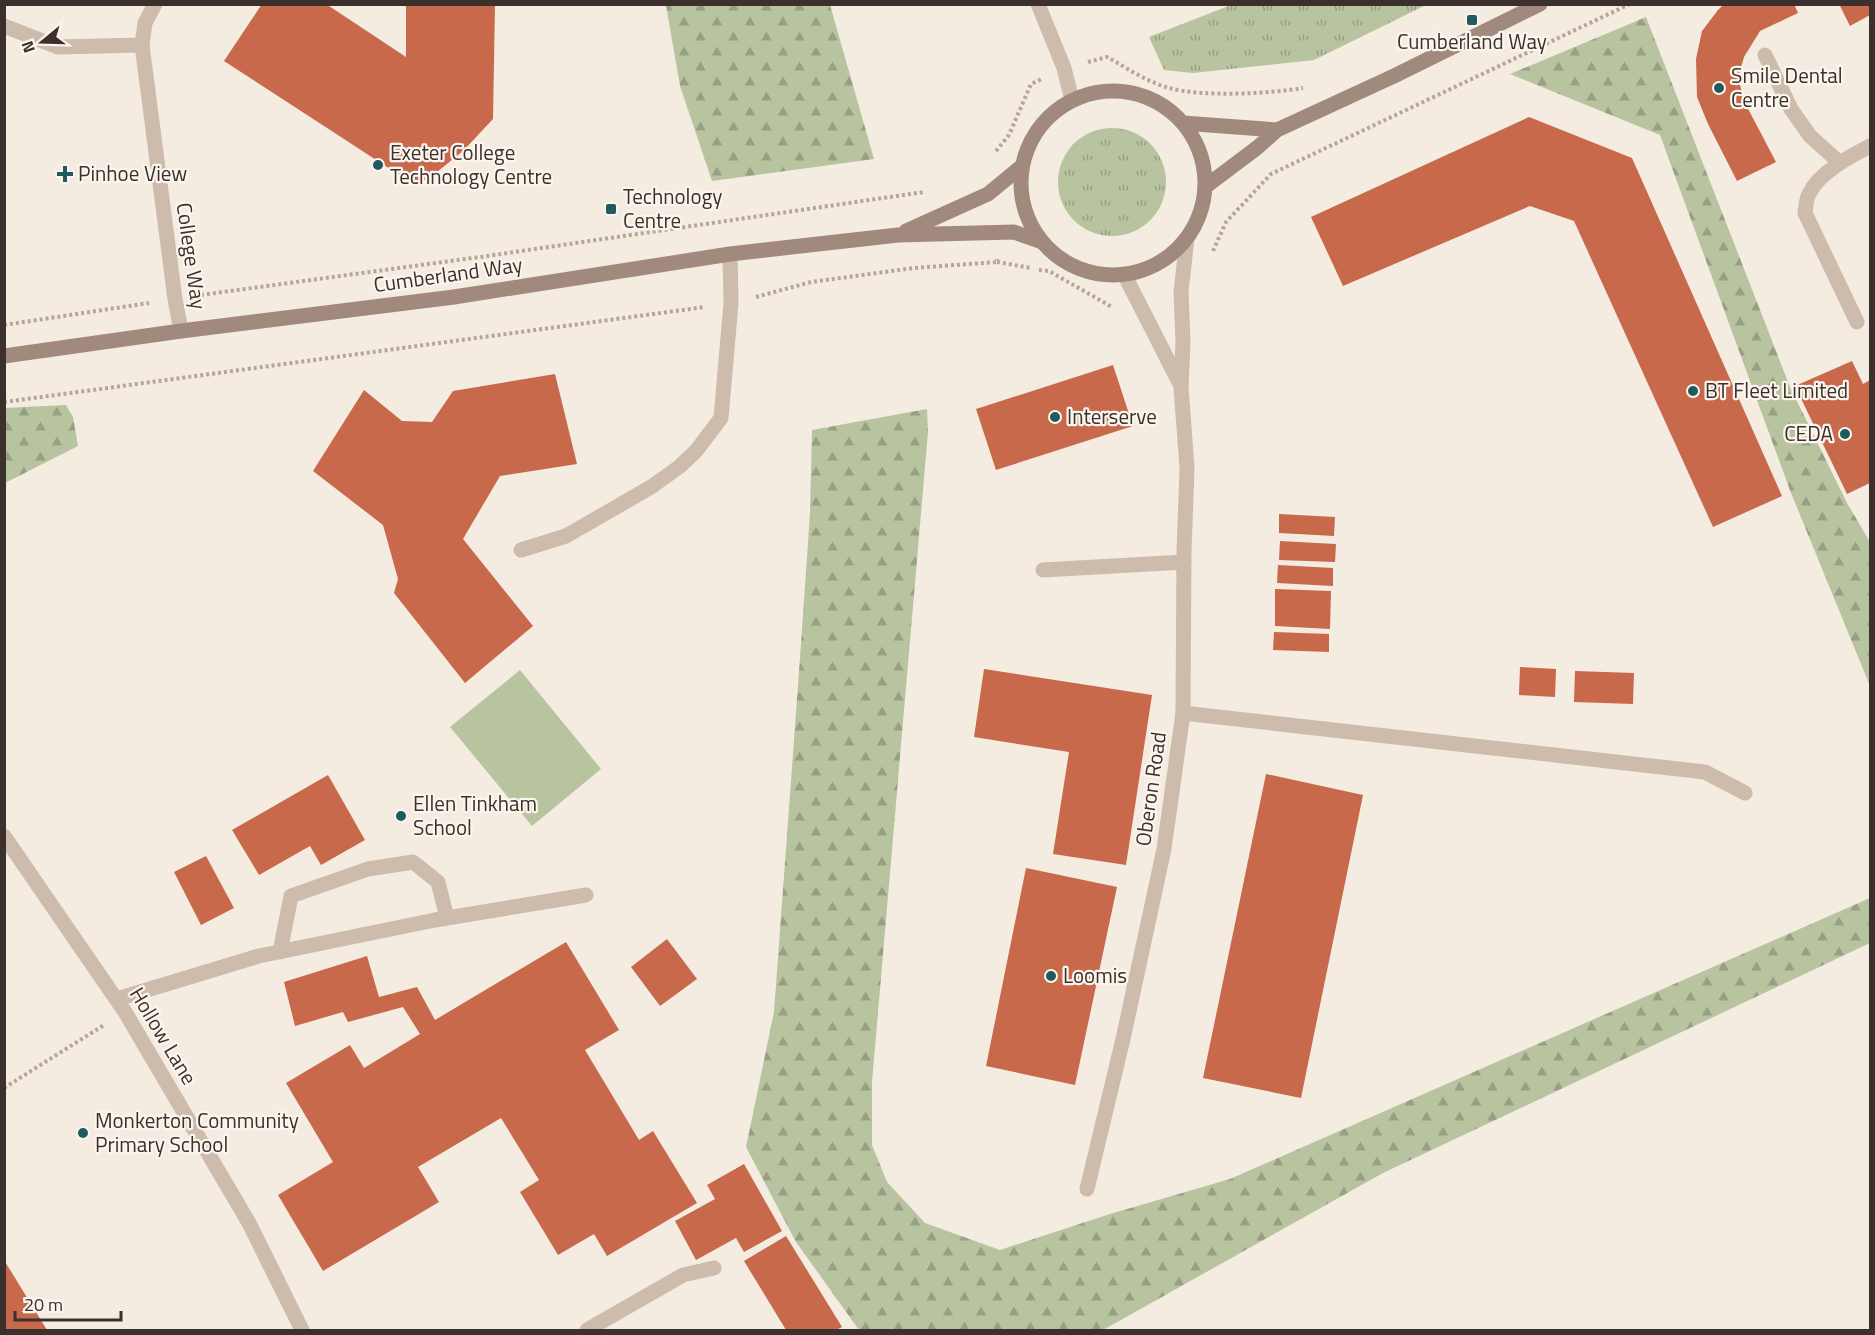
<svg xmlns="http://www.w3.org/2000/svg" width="1875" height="1335" font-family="'Titillium Web',sans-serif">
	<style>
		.grass { fill: url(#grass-tufts) }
		.forest { fill: url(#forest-firs) }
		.pitch { fill: #b8c4a0 }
		.building { fill: #c8694b }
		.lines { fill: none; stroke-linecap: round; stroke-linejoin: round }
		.path { stroke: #b9a596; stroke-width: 4; stroke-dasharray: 3 3; stroke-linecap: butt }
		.lane { stroke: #cdbbac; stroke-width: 15 }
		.street { stroke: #cdbbac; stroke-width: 15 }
		.secondary { stroke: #a18a7d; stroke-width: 15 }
		.poi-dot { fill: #1f5a5e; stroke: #fbf5ee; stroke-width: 2 }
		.labels { text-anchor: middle; stroke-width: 4.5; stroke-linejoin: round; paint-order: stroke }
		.poi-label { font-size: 21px; fill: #3b302b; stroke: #fbf5ee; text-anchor: start }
		.street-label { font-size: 21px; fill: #3b302b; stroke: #fbf5ee }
	</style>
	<defs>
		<pattern id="grass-tufts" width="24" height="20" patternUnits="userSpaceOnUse" patternTransform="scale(1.5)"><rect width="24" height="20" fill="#b8c4a0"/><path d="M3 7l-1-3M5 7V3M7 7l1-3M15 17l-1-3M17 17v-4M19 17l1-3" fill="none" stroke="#97a083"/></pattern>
		<pattern id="forest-firs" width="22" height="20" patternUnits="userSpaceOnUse" patternTransform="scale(1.5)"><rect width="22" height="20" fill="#b8c4a0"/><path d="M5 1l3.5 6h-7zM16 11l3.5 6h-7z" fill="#97a083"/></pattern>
	</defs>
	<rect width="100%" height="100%" fill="#f4ebe1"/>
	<path class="grass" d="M1231 5V4L1426 5 1314 60 1193 73 1164 70 1149 37Z
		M1058 182a54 54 0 1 1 108 0a54 54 0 1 1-108 0Z"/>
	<path class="forest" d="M666 5H830L874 159 712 181 680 86Z
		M1646 17 1790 387 1847 503 1870 542V686L1791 493 1660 135 1510 74Z
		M66 405 73 417 78 446 5 483V408Z
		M927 409 928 432 872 1082V1145L887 1182 925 1223 1000 1250 1110 1214 1230 1179 1870 898V943L1383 1173 1103 1330H859L796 1242 746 1147 774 1012 800 658 810 513 812 430Z"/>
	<path class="pitch" d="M520 670 601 769 532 826 450 727Z"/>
	<path class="building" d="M262 4H326L406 57V4H495L493 119 463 151 427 180H407L224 61Z
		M1724 4H1794L1798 13 1760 31 1744 57 1738 78 1745 103 1776 162 1737 181 1708 124 1697 97 1696 59 1702 31 1718 10Z
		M1839 4H1870V15L1850 26Z
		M1529 117 1632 158 1782 496 1713 527 1574 221 1530 206 1343 286 1311 217Z
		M1852 361 1863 384 1870 380V483L1847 494 1795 386Z
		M1113 365 1133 426 996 470 976 409Z
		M555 374 577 464 500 476 463 539 533 626 465 683 394 593 398 579 383 525 313 471 364 390 402 421 432 422 453 391Z
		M1279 514 1335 517 1334 536 1279 533Z
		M1280 541 1336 544 1335 562 1279 560Z
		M1278 565 1333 568V586L1277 583Z
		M1275 589 1331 591 1330 629 1275 626Z
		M1274 632 1329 634V652L1273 650Z
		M1520 667 1556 669 1555 697 1519 695Z
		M984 669 1152 695 1126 865 1053 854 1069 752 974 737Z
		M1575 671 1634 673 1633 704 1574 702Z
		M1266 774 1363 795 1301 1098 1203 1078Z
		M328 775 365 840 321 865 310 846 259 875 232 830Z
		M206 856 234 908 201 925 174 872Z
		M1026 868 1117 887 1075 1085 986 1066Z
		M667 939 697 979 660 1006 631 967Z
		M566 942 619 1030 585 1050 639 1140 653 1131 697 1203 607 1256 594 1234 558 1255 520 1192 539 1180 501 1118 418 1167 439 1202 323 1271 278 1195 333 1162 286 1083 350 1045 364 1068 420 1034 403 1007 348 1022 343 1012 295 1026 284 982 367 956 379 997 417 987 435 1020Z
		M744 1164 782 1231 744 1252 736 1238 696 1260 675 1221 715 1199 707 1185Z
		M786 1236 842 1327 836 1330H786L744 1261Z
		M4 1260 47 1330H4Z"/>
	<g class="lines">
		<path class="path" d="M1088 62 1107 57C1127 68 1147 82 1169 88 1202 97 1268 94 1303 88
			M996 151 1009 135 1031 84 1042 79
			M1213 251 1226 222 1271 174 1630 4
			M997 262 1031 268
			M1039 270 1049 271 1112 307
			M201 295 487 256 924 192
			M756 297 811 282 914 268 997 262V259
			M4 325 149 303
			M4 402 705 307
			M4 1088 104 1025"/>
		<path class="lane" d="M4 26 58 47 142 45 145 23 155 4
			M142 45 175 299 181 331
			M1765 55 1791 109 1810 136 1839 162
			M521 550 566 536 651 487 679 467 696 451 721 418 731 303 730 254
			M1043 570 1184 562
			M1183 713 1705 772 1745 793
			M280 952 291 896 368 869 413 862 438 882 447 918
			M117 999 259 956 435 920 586 895
			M587 1330 683 1275 714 1268"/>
		<path class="street" d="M1038 4 1064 68 1072 100
			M1124 274 1180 384
			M1857 322 1805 213C1806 207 1806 199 1809 194 1819 172 1851 156 1870 146
			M4 836 125 1012 249 1223 302 1330
			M1087 1189 1123 1039 1164 849 1183 713 1184 551 1187 468 1181 387 1183 342 1181 292 1187 238"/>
		<path class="secondary" d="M1021 183a92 92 0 1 1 184 0a92 92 0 1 1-184 0Z
			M1183 123 1277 130
			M1205 187 1258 147 1277 130 1394 76 1540 4
			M906 231 988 194 1022 166
			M4 356 181 331 454 297 730 254 898 235 1014 232 1042 242"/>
	</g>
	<g class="poi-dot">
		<rect x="1466" y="14" width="12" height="12" rx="3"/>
		<circle cx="1719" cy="88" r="6"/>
		<circle cx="378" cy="165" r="6"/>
		<path d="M62 165h6v6h6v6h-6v6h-6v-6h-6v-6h6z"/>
		<rect x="605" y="203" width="12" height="12" rx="3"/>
		<circle cx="1693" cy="391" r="6"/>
		<circle cx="1055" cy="417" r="6"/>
		<circle cx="1845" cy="434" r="6"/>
		<circle cx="401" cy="816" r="6"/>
		<circle cx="1051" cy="976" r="6"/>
		<circle cx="83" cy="1133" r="6"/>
	</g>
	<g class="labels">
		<g class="poi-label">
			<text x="1472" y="49" text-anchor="middle">Cumberland Way</text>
			<text x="1731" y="83">Smile Dental<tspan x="1731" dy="24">Centre</tspan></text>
			<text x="390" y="160">Exeter College<tspan x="390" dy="24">Technology Centre</tspan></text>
			<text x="78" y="181">Pinhoe View</text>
			<text x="623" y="204">Technology<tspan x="623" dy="24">Centre</tspan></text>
			<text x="1705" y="398">BT Fleet Limited</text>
			<text x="1067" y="424">Interserve</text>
			<text x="1833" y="441" text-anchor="end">CEDA</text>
			<text x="413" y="811">Ellen Tinkham<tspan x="413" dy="24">School</tspan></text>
			<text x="1063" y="983">Loomis</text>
			<text x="95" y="1128">Monkerton Community<tspan x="95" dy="24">Primary School</tspan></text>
		</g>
		<g class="street-label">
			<text transform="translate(191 256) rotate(82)" y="7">College Way</text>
			<text transform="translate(448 275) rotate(-8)" y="7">Cumberland Way</text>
			<text transform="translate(1151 789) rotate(-82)" y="7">Oberon Road</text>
			<text transform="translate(163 1036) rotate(59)" y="7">Hollow Lane</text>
		</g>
	</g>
	<rect width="1875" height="1335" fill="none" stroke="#3b302b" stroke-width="12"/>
	<g transform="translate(42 42) rotate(251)" stroke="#fbf5ee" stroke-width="4.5" paint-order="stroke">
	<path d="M0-4.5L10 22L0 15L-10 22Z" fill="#3b302b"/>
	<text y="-9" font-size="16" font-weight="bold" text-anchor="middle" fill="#3b302b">N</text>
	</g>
	<path d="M15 1311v9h106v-9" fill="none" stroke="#3b302b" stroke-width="3"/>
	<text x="24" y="1311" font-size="18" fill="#3b302b" stroke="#fbf5ee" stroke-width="4.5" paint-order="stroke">20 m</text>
</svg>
